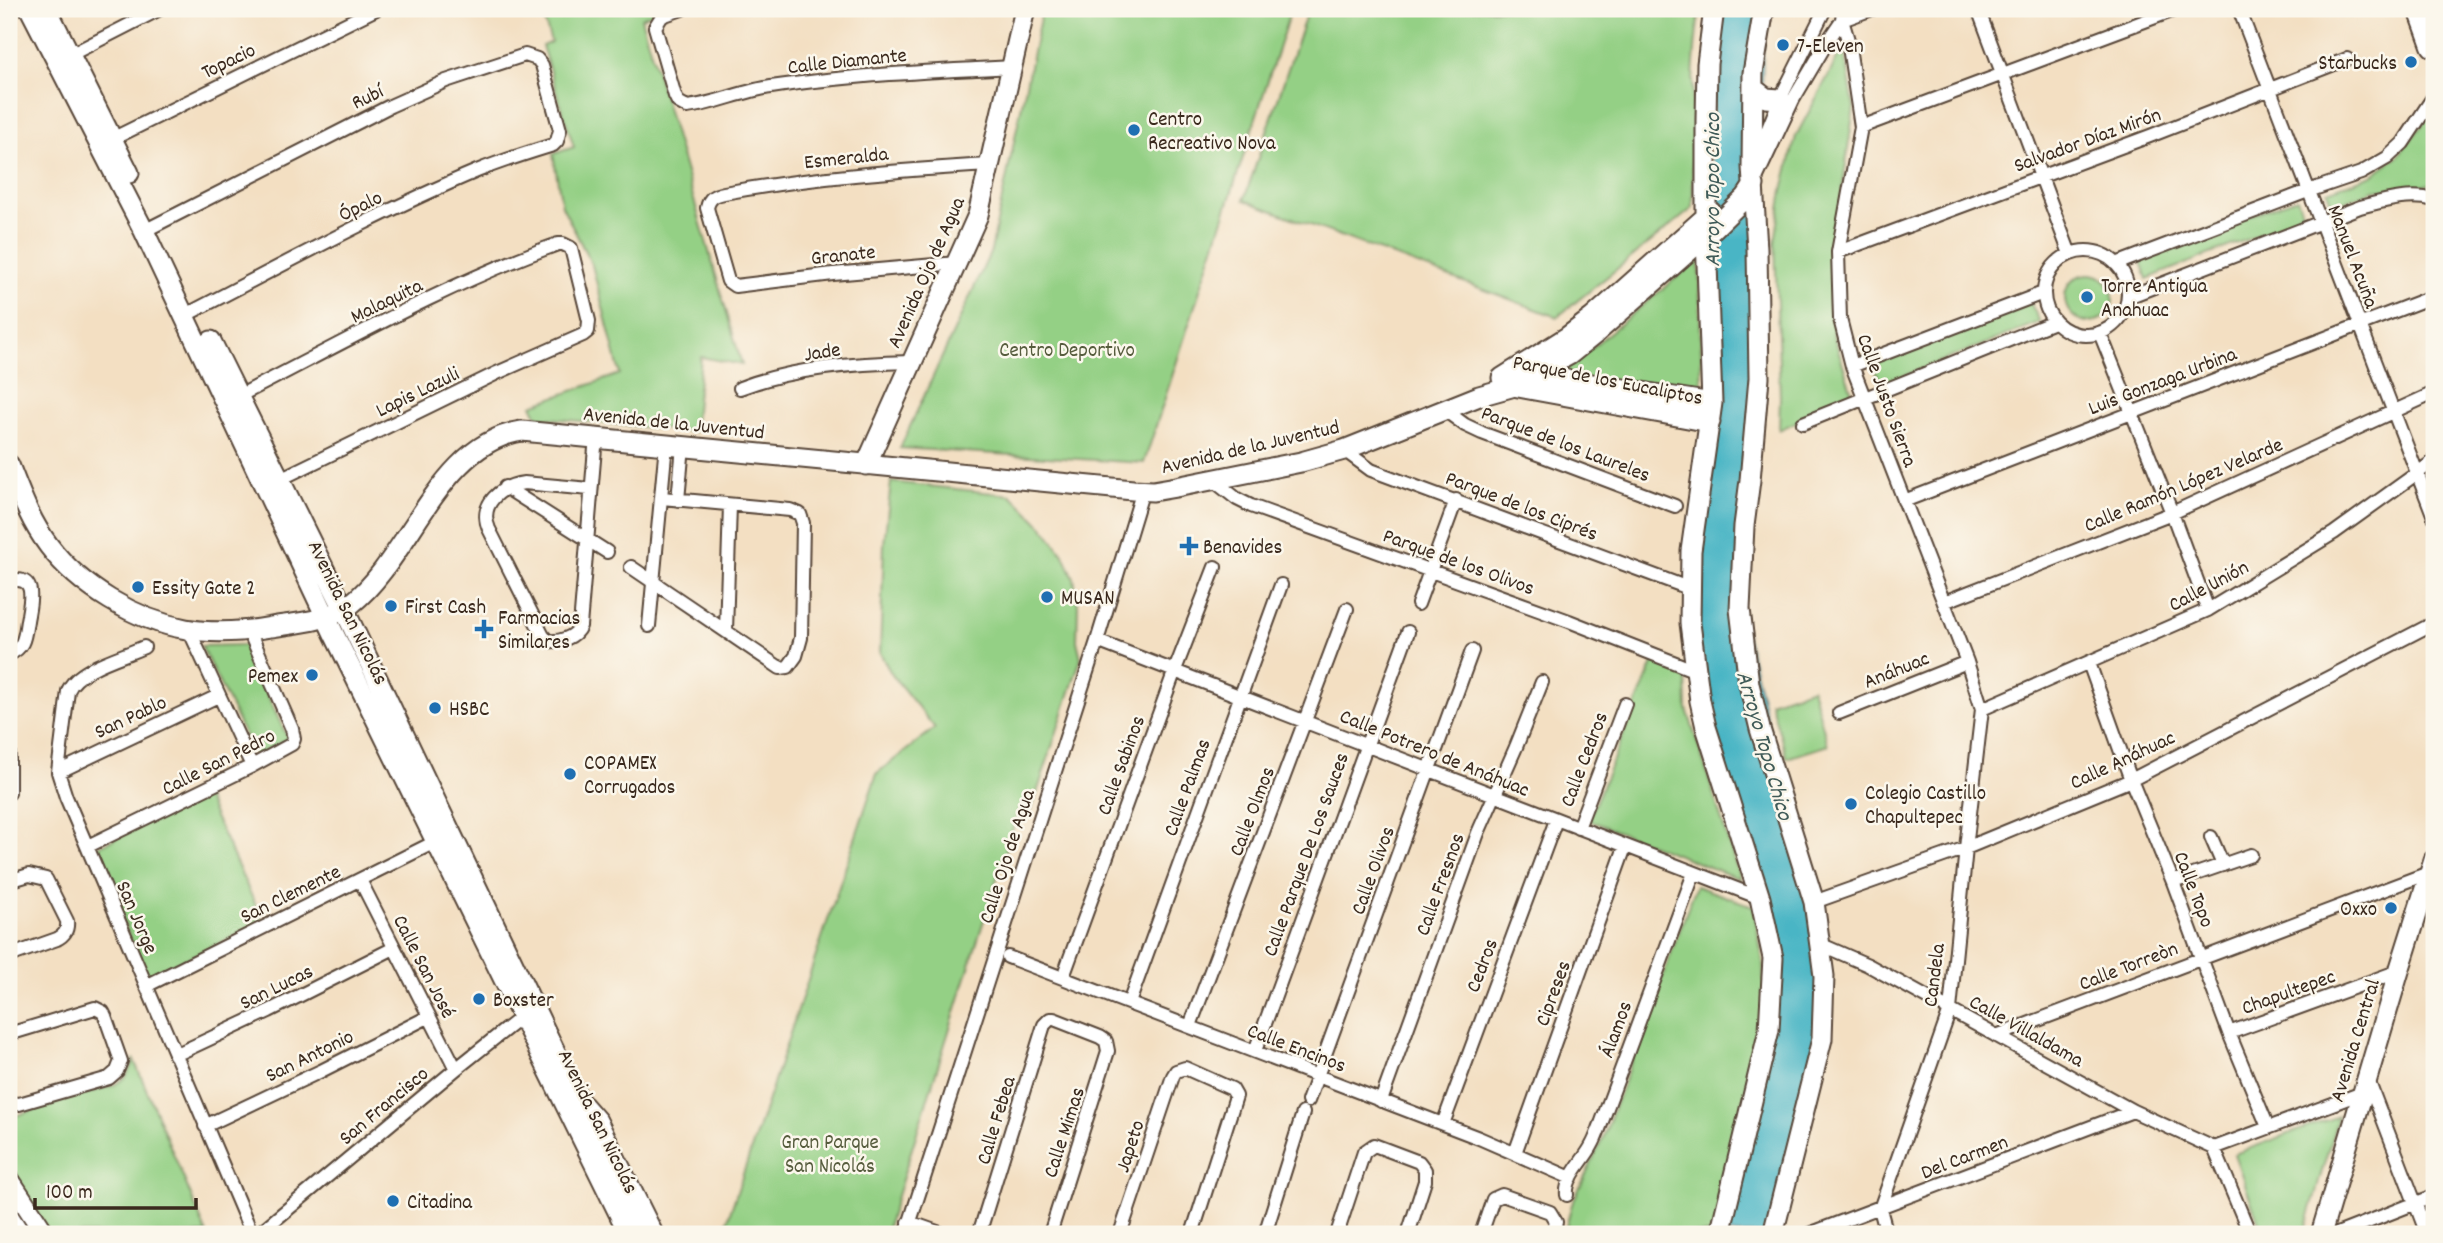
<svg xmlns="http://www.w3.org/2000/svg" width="2443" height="1243" font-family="Dekko,sans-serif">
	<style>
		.green { fill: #94d085; stroke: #687d52; stroke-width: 2 }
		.water { fill: #49b5c5; stroke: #427072; stroke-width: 2 }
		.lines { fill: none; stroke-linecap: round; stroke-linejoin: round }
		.street-casing { stroke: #574537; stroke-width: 16 }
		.secondary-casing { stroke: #574537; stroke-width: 23 }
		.highway-casing { stroke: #574537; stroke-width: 28 }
		.street { stroke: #fff; stroke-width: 12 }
		.secondary { stroke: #fff; stroke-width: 19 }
		.highway { stroke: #fff; stroke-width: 24 }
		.poi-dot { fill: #1f6fb2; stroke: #fbf7ec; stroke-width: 2.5 }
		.labels { text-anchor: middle; stroke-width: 5; stroke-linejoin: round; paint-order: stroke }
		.poi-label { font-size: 21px; fill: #3b2a1e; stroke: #fbf7ec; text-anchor: start }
		.street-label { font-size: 21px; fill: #3b2a1e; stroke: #fbf7ec }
		.park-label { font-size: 21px; fill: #565c3d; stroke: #fbf7ec }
		.water-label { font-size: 23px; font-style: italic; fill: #405b58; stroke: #fbf7ec }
	</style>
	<rect width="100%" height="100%" fill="#fbf7ec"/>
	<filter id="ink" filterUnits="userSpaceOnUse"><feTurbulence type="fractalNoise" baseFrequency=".0143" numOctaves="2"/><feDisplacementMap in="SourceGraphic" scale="14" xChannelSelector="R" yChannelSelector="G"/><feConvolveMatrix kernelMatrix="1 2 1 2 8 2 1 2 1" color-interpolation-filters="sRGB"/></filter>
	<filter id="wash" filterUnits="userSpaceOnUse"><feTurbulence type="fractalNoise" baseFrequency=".00686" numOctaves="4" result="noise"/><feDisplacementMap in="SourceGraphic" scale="28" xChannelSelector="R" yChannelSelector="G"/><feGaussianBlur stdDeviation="1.57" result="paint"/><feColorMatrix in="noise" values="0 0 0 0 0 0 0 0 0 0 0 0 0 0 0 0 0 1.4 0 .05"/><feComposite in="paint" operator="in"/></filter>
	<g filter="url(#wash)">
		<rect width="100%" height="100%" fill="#f3dfc2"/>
		<path class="green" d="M541 9H662L641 18 742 365 701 357 694 432 538 417 532 405 620 374 592 265 562 206 553 154 574 147 542 46 551 42Z
			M1042 9H1291L1144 463 900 448 991 251Z
			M1308 9H1700C1689 75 1693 141 1693 208L1557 317 1244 200Z
			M1844 46 1854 107 1833 254V333L1853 396 1779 430 1780 397 1775 242 1783 190 1796 136Z
			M2434 110V184L2374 190 2332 206 2327 191 2372 175 2398 156Z
			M2297 198 2304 217 2147 279 2139 256Z
			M1699 259 1702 398 1557 376Z
			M2065 298a24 24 0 1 1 48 0a24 24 0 1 1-48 0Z
			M2030 302 2040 322 1881 385 1873 364Z
			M891 482 1011 495 1045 529 1065 557 1074 578 1078 605 1077 641 1081 658 1031 811 1019 809 885 1234H723L877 773 935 728 892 675 880 653 884 544Z
			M244 645 288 739 255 756 201 646Z
			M1654 661 1686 672 1687 709 1740 879 1588 820Z
			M1812 688 1828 745 1787 758 1770 702Z
			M204 793 264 923 147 977 92 850Z
			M1696 886 1753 906 1763 961 1765 1007 1713 1234H1564L1572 1204 1603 1138Z
			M134 1060 207 1234H49L9 1167V1114L15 1116 114 1085 126 1077Z
			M2338 1116 2305 1230 2300 1234H2263L2234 1154Z"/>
		<path class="water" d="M1714 9H1764L1758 251 1740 609 1799 852 1824 1004 1773 1234H1720L1773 978 1692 649 1710 422Z"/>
	</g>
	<g filter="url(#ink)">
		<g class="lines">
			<defs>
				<path id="street" d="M682 9 662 16 655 27 675 96 678 102 687 107C715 104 742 91 771 87 850 75 932 71 1012 67
					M1843 9 1842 20 1848 40 1861 127 1838 252 1840 319 1852 366 1967 662 1982 709 1966 848 1950 1010 1880 1209 1887 1234
					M1978 9 2070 254
					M2239 9 2434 517
					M66 57 160 9
					M1861 127 2177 9
					M108 141 376 9
					M1756 158 1780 99 1825 9
					M1755 181 1793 100 1829 39 1842 20 1872 9
					M144 231 390 106 446 81 525 55 537 59 542 65 560 130 557 141 553 145C527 153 501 161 477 171 377 213 281 266 184 316
					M2044 293a42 42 0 1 1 84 0a42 42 0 1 1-84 0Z
					M1838 252 2150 136 2347 59
					M957 263 833 274 735 286 728 281 707 208C709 198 714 195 724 193 812 177 901 170 991 165
					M2116 264 2308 191 2361 173 2387 158 2403 143 2434 96
					M2128 297 2360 207C2384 201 2410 193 2434 200
					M2100 333 2172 513 2208 610
					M1852 366 2043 293
					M740 388C789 369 858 363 911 362
					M235 398C341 344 446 284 558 244H563L571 248 589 321 588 331 583 335 497 373 276 481
					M1446 411 1465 425 1482 433 1675 506
					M1803 423 2054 322
					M1344 450 1371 470 1691 589
					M1213 480 1237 499 1251 506 1569 621 1696 671
					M505 487 607 552
					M590 489 524 483C501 486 478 504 489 529L543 636 548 641C560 642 575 638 580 626L596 436
					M678 500 683 446
					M1904 501 2434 296
					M631 567 780 668 788 667 796 656 801 638 803 523 800 514 790 510 662 498
					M9 581C36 575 31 598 28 615 26 624 26 635 22 643 19 649 14 652 9 654
					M1944 602 2172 513 2434 393
					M1418 604 1456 500
					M649 626 666 444
					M189 630 252 766
					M726 631 730 505
					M1097 641 1760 898
					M144 647C122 657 77 668 68 691L58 772 66 797 252 1234
					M2089 663 2131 780 2173 882 2229 1033 2268 1127
					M1982 709 2208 610 2334 533 2434 461
					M1839 713 1967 662
					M9 745V793
					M58 772 218 696
					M1578 828 1625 704
					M2211 837 2223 865
					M88 846 252 766 292 744 294 739 292 729 249 631
					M360 880 456 1069
					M9 881 29 875 46 879 67 921C68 930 65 935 57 939L9 956
					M2173 882 2251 855
					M1814 902 1966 848 2131 780 2434 623
					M1822 945 1868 965 2133 1111 2214 1148 2250 1234
					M1008 957 1479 1138 1571 1178
					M1063 977 1175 670 1215 567
					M146 986 441 839
					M1129 1003 1281 585
					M1190 1026 1347 609
					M2229 1033 2399 971
					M9 1034 95 1008 103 1012 105 1016 121 1061 117 1071 109 1078 19 1104 9 1103
					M1996 1036 2431 872
					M1255 1051 1408 632
					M175 1055 269 1011 394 948
					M2368 1080 2427 1234
					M1308 1101 1472 651
					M1381 1101 1478 833 1516 747 1542 682
					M586 1103 600 1119 657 1234
					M1443 1124 1556 820
					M205 1126 321 1071 428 1017
					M2214 1148 2362 1093
					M1515 1153 1625 847
					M1567 1195C1565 1177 1584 1161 1592 1145 1596 1138 1598 1131 1601 1124L1694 873
					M909 1222 943 1234
					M258 1234 456 1069 525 1014
					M906 1234 1097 641 1143 490
					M979 1234 1044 1025 1050 1019H1054L1100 1037 1106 1041 1108 1051 1050 1234
					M1120 1234 1173 1076 1176 1071 1185 1068 1232 1089 1236 1096 1192 1234
					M1265 1234 1303 1113
					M1337 1234 1364 1152 1374 1145 1419 1162 1425 1170V1181L1408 1234
					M1481 1234 1493 1199 1502 1195 1550 1212 1556 1222 1553 1234
					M1809 1234 2133 1111
					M2337 1234 2434 1196"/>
				<path id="secondary" d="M30 9 144 231 334 634 629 1234
					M47 9 129 173
					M1714 9 1707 64 1706 120V236L1712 403 1691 551 1690 623 1700 701 1706 727 1760 898 1773 958 1769 1030 1720 1234
					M1764 9 1753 73 1752 167 1757 249 1759 378 1750 480 1744 526 1740 609 1749 684 1760 729 1814 902 1824 976 1822 1039 1773 1234
					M1753 88 1766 98 1780 99
					M211 341 344 609 562 1066 645 1234
					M1535 375 1712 403
					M1502 378 1567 337 1592 318 1711 212
					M1507 385 1710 422
					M9 465C20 493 30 521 49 546 80 587 135 620 186 629 214 634 243 632 271 627 297 623 330 621 351 604 411 557 439 443 522 431L1133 490 1153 491 1176 487 1301 462 1344 450 1479 396 1511 387 1569 355 1595 334 1706 236 1746 197 1754 185
					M866 465 978 215 1025 9
					M9 1179 45 1234
					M9 1217 20 1234
					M2321 1234 2399 971 2434 860"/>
				<path id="highway" d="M2421 9 2434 45"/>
			</defs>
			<use href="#street" class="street-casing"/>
			<use href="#secondary" class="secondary-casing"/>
			<use href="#highway" class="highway-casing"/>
			<use href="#street" class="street"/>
			<use href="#secondary" class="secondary"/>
			<use href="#highway" class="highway"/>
		</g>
	</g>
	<g class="poi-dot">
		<circle cx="1783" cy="45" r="7"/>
		<circle cx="2411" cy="62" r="7"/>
		<circle cx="1134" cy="130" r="7"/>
		<circle cx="2087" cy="297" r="7"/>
		<path d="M1185.5 535.5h7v7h7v7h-7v7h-7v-7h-7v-7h7z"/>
		<circle cx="138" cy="587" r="7"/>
		<circle cx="1047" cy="597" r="7"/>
		<circle cx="391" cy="606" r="7"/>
		<path d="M480.5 618.5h7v7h7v7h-7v7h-7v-7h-7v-7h7z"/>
		<circle cx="312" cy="675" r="7"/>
		<circle cx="435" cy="708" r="7"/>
		<circle cx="570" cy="774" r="7"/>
		<circle cx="1851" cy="804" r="7"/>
		<circle cx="2391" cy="908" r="7"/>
		<circle cx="479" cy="999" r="7"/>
		<circle cx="393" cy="1201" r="7"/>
	</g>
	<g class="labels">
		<g class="poi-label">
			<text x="1797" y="52">7-Eleven</text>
			<text x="2397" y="69" text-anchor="end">Starbucks</text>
			<text x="1148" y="125">Centro<tspan x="1148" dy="24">Recreativo Nova</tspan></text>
			<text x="2101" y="292">Torre Antigua<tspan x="2101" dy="24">Anahuac</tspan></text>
			<text x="1203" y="553">Benavides</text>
			<text x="152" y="594">Essity Gate 2</text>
			<text x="1061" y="604">MUSAN</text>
			<text x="405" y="613">First Cash</text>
			<text x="498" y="624">Farmacias<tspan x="498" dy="24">Similares</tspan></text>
			<text x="298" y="682" text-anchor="end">Pemex</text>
			<text x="449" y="715">HSBC</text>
			<text x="584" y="769">COPAMEX<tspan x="584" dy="24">Corrugados</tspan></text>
			<text x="1865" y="799">Colegio Castillo<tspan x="1865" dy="24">Chapultepec</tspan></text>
			<text x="2377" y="915" text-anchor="end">Oxxo</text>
			<text x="493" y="1006">Boxster</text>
			<text x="407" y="1208">Citadina</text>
		</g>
		<g class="street-label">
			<text transform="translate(228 60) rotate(-26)" y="7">Topacio</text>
			<text transform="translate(847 60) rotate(-6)" y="7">Calle Diamante</text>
			<text transform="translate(367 96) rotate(-26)" y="7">Rubí</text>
			<text transform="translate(2087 139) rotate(-20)" y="7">Salvador Díaz Mirón</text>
			<text transform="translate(846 157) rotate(-6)" y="7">Esmeralda</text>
			<text transform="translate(360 205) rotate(-26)" y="7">Ópalo</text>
			<text transform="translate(843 254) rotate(-6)" y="7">Granate</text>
			<text transform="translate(2354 256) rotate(69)" y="7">Manuel Acuña</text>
			<text transform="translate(925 272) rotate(-66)" y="7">Avenida Ojo de Agua</text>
			<text transform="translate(386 300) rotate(-26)" y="7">Malaquita</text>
			<text transform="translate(822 351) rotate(-9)" y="7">Jade</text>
			<text transform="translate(1608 379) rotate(11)" y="7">Parque de los Eucaliptos</text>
			<text transform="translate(2162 380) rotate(-21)" y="7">Luis Gonzaga Urbina</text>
			<text transform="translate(417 391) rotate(-26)" y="7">Lapis Lazuli</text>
			<text transform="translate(1888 400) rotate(70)" y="7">Calle Justo Sierra</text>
			<text transform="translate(674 422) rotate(6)" y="7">Avenida de la Juventud</text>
			<text transform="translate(1566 443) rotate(21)" y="7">Parque de los Laureles</text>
			<text transform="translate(1250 446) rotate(-13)" y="7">Avenida de la Juventud</text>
			<text transform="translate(2183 484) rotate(-23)" y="7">Calle Ramón López Velarde</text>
			<text transform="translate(1522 505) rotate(21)" y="7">Parque de los Ciprés</text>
			<text transform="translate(1459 561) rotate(20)" y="7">Parque de los Olivos</text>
			<text transform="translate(2208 585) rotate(-28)" y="7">Calle Unión</text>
			<text transform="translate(349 612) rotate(64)" y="7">Avenida San Nicolás</text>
			<text transform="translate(1896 669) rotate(-22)" y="7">Anáhuac</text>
			<text transform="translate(130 716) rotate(-25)" y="7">San Pablo</text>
			<text transform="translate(1435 752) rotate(22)" y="7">Calle Potrero de Anáhuac</text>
			<text transform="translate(1583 759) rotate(-69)" y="7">Calle Cedros</text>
			<text transform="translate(2122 759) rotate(-25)" y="7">Calle Anáhuac</text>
			<text transform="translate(218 761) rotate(-27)" y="7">Calle San Pedro</text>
			<text transform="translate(1120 765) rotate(-70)" y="7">Calle Sabinos</text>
			<text transform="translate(1186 787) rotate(-70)" y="7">Calle Palmas</text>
			<text transform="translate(1251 811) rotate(-69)" y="7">Calle Olmos</text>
			<text transform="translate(1305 854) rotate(-70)" y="7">Calle Parque De Los Sauces</text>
			<text transform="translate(1006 856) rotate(-72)" y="7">Calle Ojo de Agua</text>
			<text transform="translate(1372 870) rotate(-70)" y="7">Calle Olivos</text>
			<text transform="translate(1439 884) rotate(-70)" y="7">Calle Fresnos</text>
			<text transform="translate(2195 889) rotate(69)" y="7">Calle Topo</text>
			<text transform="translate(290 893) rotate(-26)" y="7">San Clemente</text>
			<text transform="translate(138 917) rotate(67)" y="7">San Jorge</text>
			<text transform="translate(1481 965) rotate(-69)" y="7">Cedros</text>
			<text transform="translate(2128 965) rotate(-21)" y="7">Calle Torreòn</text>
			<text transform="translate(425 966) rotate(63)" y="7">Calle San José</text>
			<text transform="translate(1933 975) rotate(-83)" y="7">Candela</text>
			<text transform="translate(276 986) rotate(-26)" y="7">San Lucas</text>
			<text transform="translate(2288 991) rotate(-20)" y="7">Chapultepec</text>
			<text transform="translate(1552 993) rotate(-70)" y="7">Cipreses</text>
			<text transform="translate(1615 1029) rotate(-70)" y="7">Álamos</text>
			<text transform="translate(2027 1030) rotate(29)" y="7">Calle Villaldama</text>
			<text transform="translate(2354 1040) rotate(-73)" y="7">Avenida Central</text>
			<text transform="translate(1297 1047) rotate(21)" y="7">Calle Encinos</text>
			<text transform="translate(309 1055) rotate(-26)" y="7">San Antonio</text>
			<text transform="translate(383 1105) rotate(-40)" y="7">San Francisco</text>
			<text transform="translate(995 1120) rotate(-73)" y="7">Calle Febea</text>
			<text transform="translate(599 1121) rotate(64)" y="7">Avenida San Nicolás</text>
			<text transform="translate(1063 1132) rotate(-72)" y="7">Calle Mimas</text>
			<text transform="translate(1129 1146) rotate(-72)" y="7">Japeto</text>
			<text transform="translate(1964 1156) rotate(-21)" y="7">Del Carmen</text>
		</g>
		<g class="park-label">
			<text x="1067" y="356">Centro Deportivo</text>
			<text x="830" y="1148">Gran Parque<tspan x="830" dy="24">San Nicolás</tspan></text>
		</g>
		<g class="water-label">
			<text transform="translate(1711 190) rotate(-90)" y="8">Arroyo Topo Chico</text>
			<text transform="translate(1766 745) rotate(74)" y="8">Arroyo Topo Chico</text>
		</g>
	</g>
	<rect width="2443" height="1243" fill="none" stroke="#fbf7ec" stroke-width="35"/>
	<path d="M35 1198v10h161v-10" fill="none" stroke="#3b2a1e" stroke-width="3.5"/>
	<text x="46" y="1198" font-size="21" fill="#3b2a1e" stroke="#fbf7ec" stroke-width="5" paint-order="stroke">100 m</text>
</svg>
